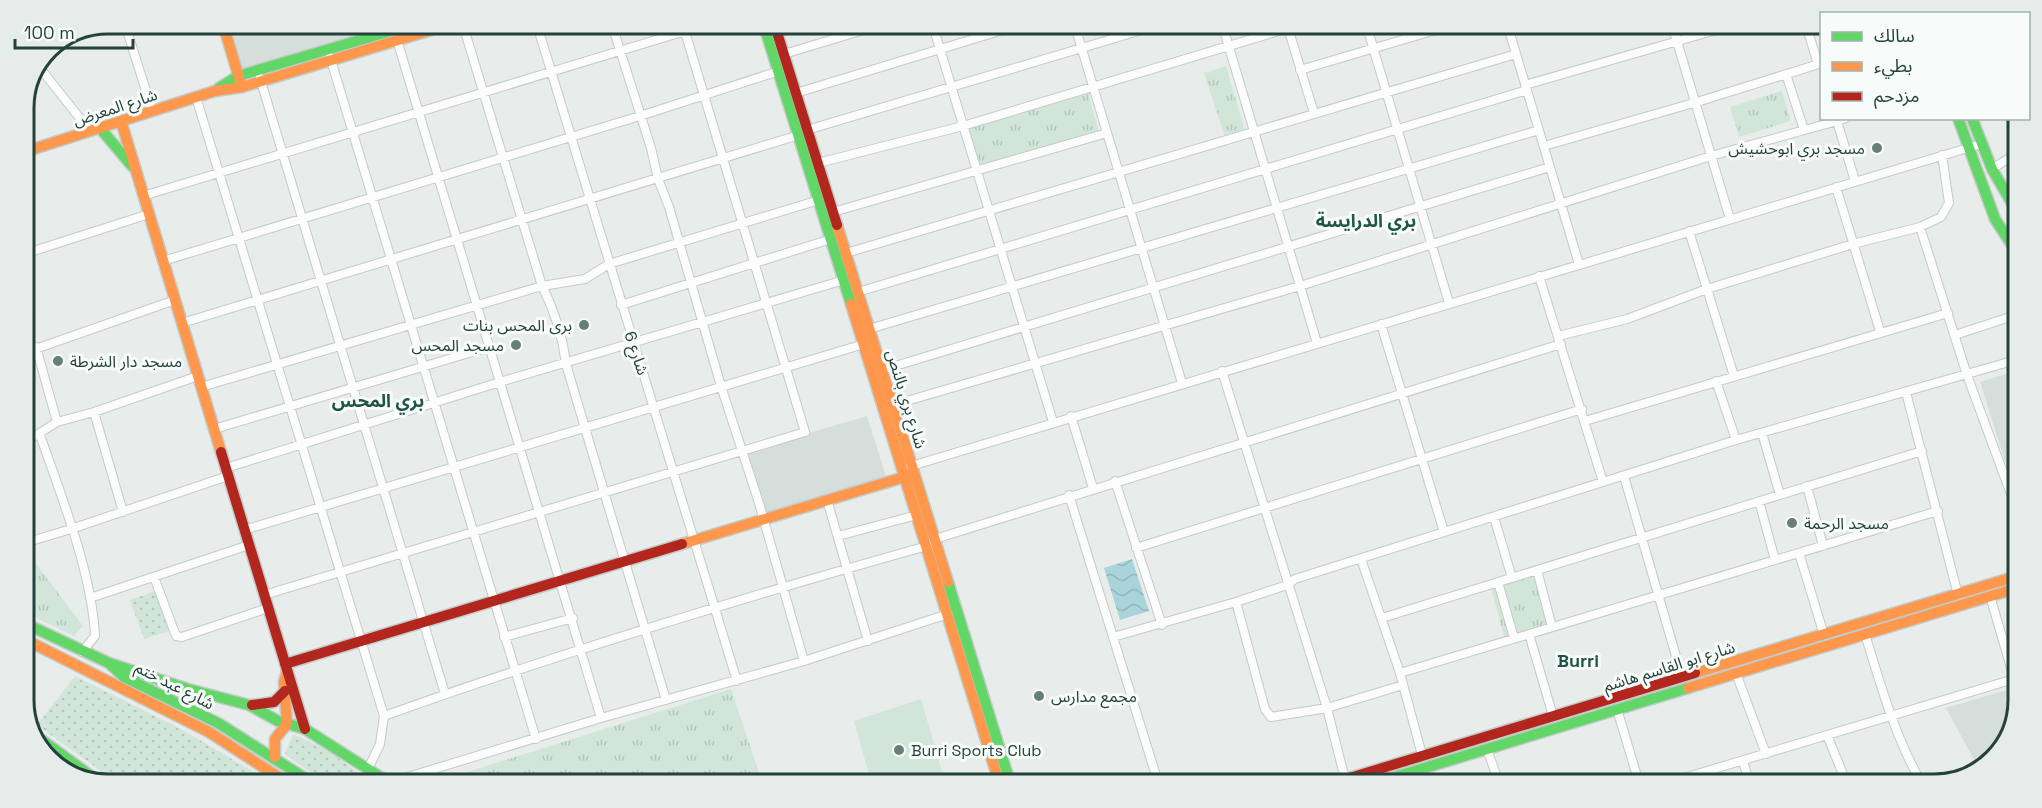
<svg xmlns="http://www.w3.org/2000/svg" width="2042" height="808" font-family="'Space Grotesk','Noto Sans Arabic',sans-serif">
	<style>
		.built { fill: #d6dedb }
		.grass { fill: url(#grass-dots) }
		.park { fill: url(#park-tufts) }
		.pitch { fill: #d1e6d8 }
		.water { fill: url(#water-waves) }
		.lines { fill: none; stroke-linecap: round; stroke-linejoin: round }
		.street-casing { stroke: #c5cac8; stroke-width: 10 }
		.fast-casing { stroke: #c3cbc8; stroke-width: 13 }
		.slow-casing { stroke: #c3cbc8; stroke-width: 13 }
		.jam-casing { stroke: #c3cbc8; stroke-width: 13 }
		.street { stroke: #fcfcfc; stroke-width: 8 }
		.fast { stroke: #63d668; stroke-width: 10 }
		.slow { stroke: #ff974d; stroke-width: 10 }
		.jam { stroke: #b3261e; stroke-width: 10 }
		.poi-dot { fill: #697e78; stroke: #f7fbf9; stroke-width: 2 }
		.labels { text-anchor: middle; stroke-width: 6; stroke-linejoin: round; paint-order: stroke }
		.street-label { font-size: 16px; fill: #24423a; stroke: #f7fbf9 }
		.poi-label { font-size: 16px; fill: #24423a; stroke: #f7fbf9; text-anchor: start }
		.neighbourhood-label { font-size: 18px; font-weight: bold; fill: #1f5548; stroke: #f7fbf9 }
		.rim { fill: none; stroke: #24423a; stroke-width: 3 }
	</style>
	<defs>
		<pattern id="grass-dots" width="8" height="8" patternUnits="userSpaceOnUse" patternTransform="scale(1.5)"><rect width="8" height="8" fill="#d1e6d8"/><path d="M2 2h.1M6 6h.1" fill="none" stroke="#b3c6ba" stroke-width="1.8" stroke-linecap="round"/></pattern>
		<pattern id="park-tufts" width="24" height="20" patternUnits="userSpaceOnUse" patternTransform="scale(1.5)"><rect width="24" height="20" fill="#d1e6d8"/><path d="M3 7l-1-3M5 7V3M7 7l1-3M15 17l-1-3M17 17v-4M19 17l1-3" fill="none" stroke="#b3c6ba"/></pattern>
		<pattern id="water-waves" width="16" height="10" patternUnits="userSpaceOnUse" patternTransform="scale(1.5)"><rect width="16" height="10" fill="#a9d4db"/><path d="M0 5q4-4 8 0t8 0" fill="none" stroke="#91b7bd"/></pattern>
	</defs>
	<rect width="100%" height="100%" fill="#e8edeb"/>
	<path class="built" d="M227 24 397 25 242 71Z
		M2016 371 2015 493 1980 382Z
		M867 416 886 476 766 514 747 451Z
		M2013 688V727L1985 767 1979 769 1946 708Z"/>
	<path class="grass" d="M155 591 169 631 144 639 130 600Z
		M75 676 181 729 267 780 112 779 37 725Z
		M293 734 327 750 368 780H321L285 754Z"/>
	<path class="park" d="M1226 66 1245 131 1225 137 1204 73Z
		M1782 91 1791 121 1739 137 1730 107Z
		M1088 93 1099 132 979 168 968 128Z
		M24 548 83 626 74 636 24 612Z
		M1535 575 1551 628 1505 640 1491 588Z
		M731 689 762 781 442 780Z"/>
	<path class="pitch" d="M921 699 945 782 858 781 870 778 854 721Z"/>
	<path class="water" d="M1132 559 1149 611 1120 620 1104 568Z"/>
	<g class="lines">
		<defs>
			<path id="street" d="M125 24 152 110
				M463 25 542 286C554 310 563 337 566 364L666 700
				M537 25 737 681
				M612 25 651 148 658 179 669 207 721 386 759 503 804 661
				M933 26 1053 422
				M1075 26 1182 383
				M1223 27 1317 343
				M1367 27 1449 303
				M1508 27 1579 264
				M1288 28 1314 113
				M1673 28 1730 219
				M1807 28 1818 64
				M397 40 601 718
				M784 54 877 26
				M330 57 536 739
				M40 68 90 131
				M1300 70 1446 27
				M1786 74 1804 130
				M260 78 445 694
				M1525 85 1723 28
				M796 93 1016 26
				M196 97 384 716 380 744 368 769
				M1846 118 1837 121 1855 181
				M807 130 1152 27
				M1544 146 1697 102 1822 63
				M818 163 963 126 1292 27
				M1992 169 2017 153
				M1836 187 1880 331
				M143 196 705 25
				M833 212 1107 133
				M1920 227 1967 375 2015 505
				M1689 231 1734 376
				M846 253 1516 54
				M24 254 149 214
				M163 261 640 116 779 71
				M1539 276 1603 482
				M858 292 1527 90
				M621 305 831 239
				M182 323 799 135
				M1381 324 1444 532
				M869 329 1539 130
				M1955 335 2016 315
				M1558 336 1627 319 1707 289 1853 244 1920 227 1941 217 1949 203 1942 155
				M36 347 57 422
				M24 353 175 300
				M882 370 1550 167
				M1222 371 1327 708 1345 779
				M1716 381 1736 440
				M201 387 542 286 585 279 609 264 819 200
				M1906 392 1958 595
				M893 405 1300 286 1711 156 1837 121
				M94 412 123 512
				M1071 416 1093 488
				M1585 421 1948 313
				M214 429 489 347
				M1762 433 1780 495
				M40 435C61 495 92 573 95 636L82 652
				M24 443 57 422 94 412 198 376
				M908 467 1981 144
				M226 468 500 382 844 280
				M1624 476 1682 677
				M1115 481 1162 625
				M1807 486 1823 546
				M1069 495 1158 782
				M827 500 868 641
				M1759 501 1775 560
				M1494 517 1512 578
				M244 530 864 344
				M838 536 917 515
				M24 538 31 541 71 529 228 476
				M1136 548 1582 409
				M1799 553 1824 635
				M1361 559 1400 673 1422 755
				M1537 570 1552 627
				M154 577 176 636 182 637 268 608
				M1498 582 1514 638
				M264 595 805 432 683 25
				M1990 596 2014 678
				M90 598 249 545
				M1236 602 1265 709 1271 717 1327 708 1403 685
				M1382 618 1922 451
				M1529 634 1553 716
				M1865 634C1881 686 1895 737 1922 784
				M504 637 573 618
				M1113 637 1236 602 1287 585 1295 579 1736 440 2016 360
				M1400 673 1938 511
				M1736 673 1766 754
				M1617 709 1639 783
				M384 716C563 652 745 597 927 546L935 539 1561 344
				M1827 735 1847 784
				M1487 749 1499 783
				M1743 761 1750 784
				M398 780 601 718 804 661 948 614
				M1667 783 2014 679"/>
			<path id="fast" d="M764 26 851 304
				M219 88 238 76 411 25
				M1958 118 1995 219 2017 253
				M1972 118 1992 169 2017 212
				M100 128 132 166
				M948 582 1010 782
				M24 623 109 663 124 677 218 723 308 780
				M109 663 188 689 249 705 278 721 305 729 385 780
				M35 735 95 779
				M1375 783 1688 688"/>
			<path id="slow" d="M223 24 240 81
				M121 121 221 452
				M24 152 215 91 242 87 448 25
				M837 225 948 582
				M851 304 999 782
				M682 544 911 475
				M24 639 209 732 283 780
				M287 671 284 682 287 724
				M1695 673 2014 577
				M1688 688 2014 589
				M275 757V739L287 724"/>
			<path id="jam" d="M775 26 837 225
				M221 452 305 729
				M285 664 682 544
				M252 705 274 702 285 691
				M1333 783 1695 673"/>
		</defs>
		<use href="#street" class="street-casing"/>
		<use href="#fast" class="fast-casing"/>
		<use href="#slow" class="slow-casing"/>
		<use href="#jam" class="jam-casing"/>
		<use href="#street" class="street"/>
		<use href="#fast" class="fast"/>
		<use href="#slow" class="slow"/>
		<use href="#jam" class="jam"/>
	</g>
	<g class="poi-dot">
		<circle cx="1877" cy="148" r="6"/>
		<circle cx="584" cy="325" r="6"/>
		<circle cx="516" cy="345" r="6"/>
		<circle cx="58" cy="361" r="6"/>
		<circle cx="1792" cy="523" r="6"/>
		<circle cx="1039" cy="696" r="6"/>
		<circle cx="899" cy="750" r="6"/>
	</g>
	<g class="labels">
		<g class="street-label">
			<text transform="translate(115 107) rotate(-18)" y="6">شارع المعرض</text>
			<text transform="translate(637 353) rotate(72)" y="6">شارع 6</text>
			<text transform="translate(907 399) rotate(73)" y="6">شارع بري بالنص</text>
			<text transform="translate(1669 666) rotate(-17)" y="6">شارع ابو القاسم هاشم</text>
			<text transform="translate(175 685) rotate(27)" y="6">شارع عبد ختم</text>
		</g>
		<g class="poi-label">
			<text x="1865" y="154" text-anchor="end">مسجد بري ابوحشيش</text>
			<text x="572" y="331" text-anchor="end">برى المحس بنات</text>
			<text x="504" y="351" text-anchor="end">مسجد المحس</text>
			<text x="70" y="367">مسجد دار الشرطة</text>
			<text x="1804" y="529">مسجد الرحمة</text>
			<text x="1051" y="702">مجمع مدارس</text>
			<text x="911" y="756">Burri Sports Club</text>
		</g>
		<g class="neighbourhood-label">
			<text x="1366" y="227">بري الدرايسة</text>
			<text x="378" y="407">بري المحس</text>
			<text x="1578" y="667">Burri</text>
		</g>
	</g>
	<path d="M0 0H2042V808H0ZM108 34H1934A74 74 0 0 1 2008 108V700A74 74 0 0 1 1934 774H108A74 74 0 0 1 34 700V108A74 74 0 0 1 108 34Z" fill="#e6ecea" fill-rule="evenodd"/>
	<path class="rim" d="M108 34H1934A74 74 0 0 1 2008 108V700A74 74 0 0 1 1934 774H108A74 74 0 0 1 34 700V108A74 74 0 0 1 108 34Z"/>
	<rect x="1820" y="12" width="210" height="108" fill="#f7fbf9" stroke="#a3b1ad" stroke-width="1.5"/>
	<rect x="1832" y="32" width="30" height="9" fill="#63d668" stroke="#a3b1ad" stroke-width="1.5"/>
	<text x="1874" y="42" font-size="18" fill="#24423a">سالك</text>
	<rect x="1832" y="62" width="30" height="9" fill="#ff974d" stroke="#a3b1ad" stroke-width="1.5"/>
	<text x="1874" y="72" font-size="18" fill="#24423a">بطيء</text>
	<rect x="1832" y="92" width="30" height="9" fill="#b3261e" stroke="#a3b1ad" stroke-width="1.5"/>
	<text x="1874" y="102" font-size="18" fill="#24423a">مزدحم</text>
	<path d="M15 39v9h118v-9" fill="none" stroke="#24423a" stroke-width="3"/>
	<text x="24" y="39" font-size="18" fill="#24423a" stroke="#f7fbf9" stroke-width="4.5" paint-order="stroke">100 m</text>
</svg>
